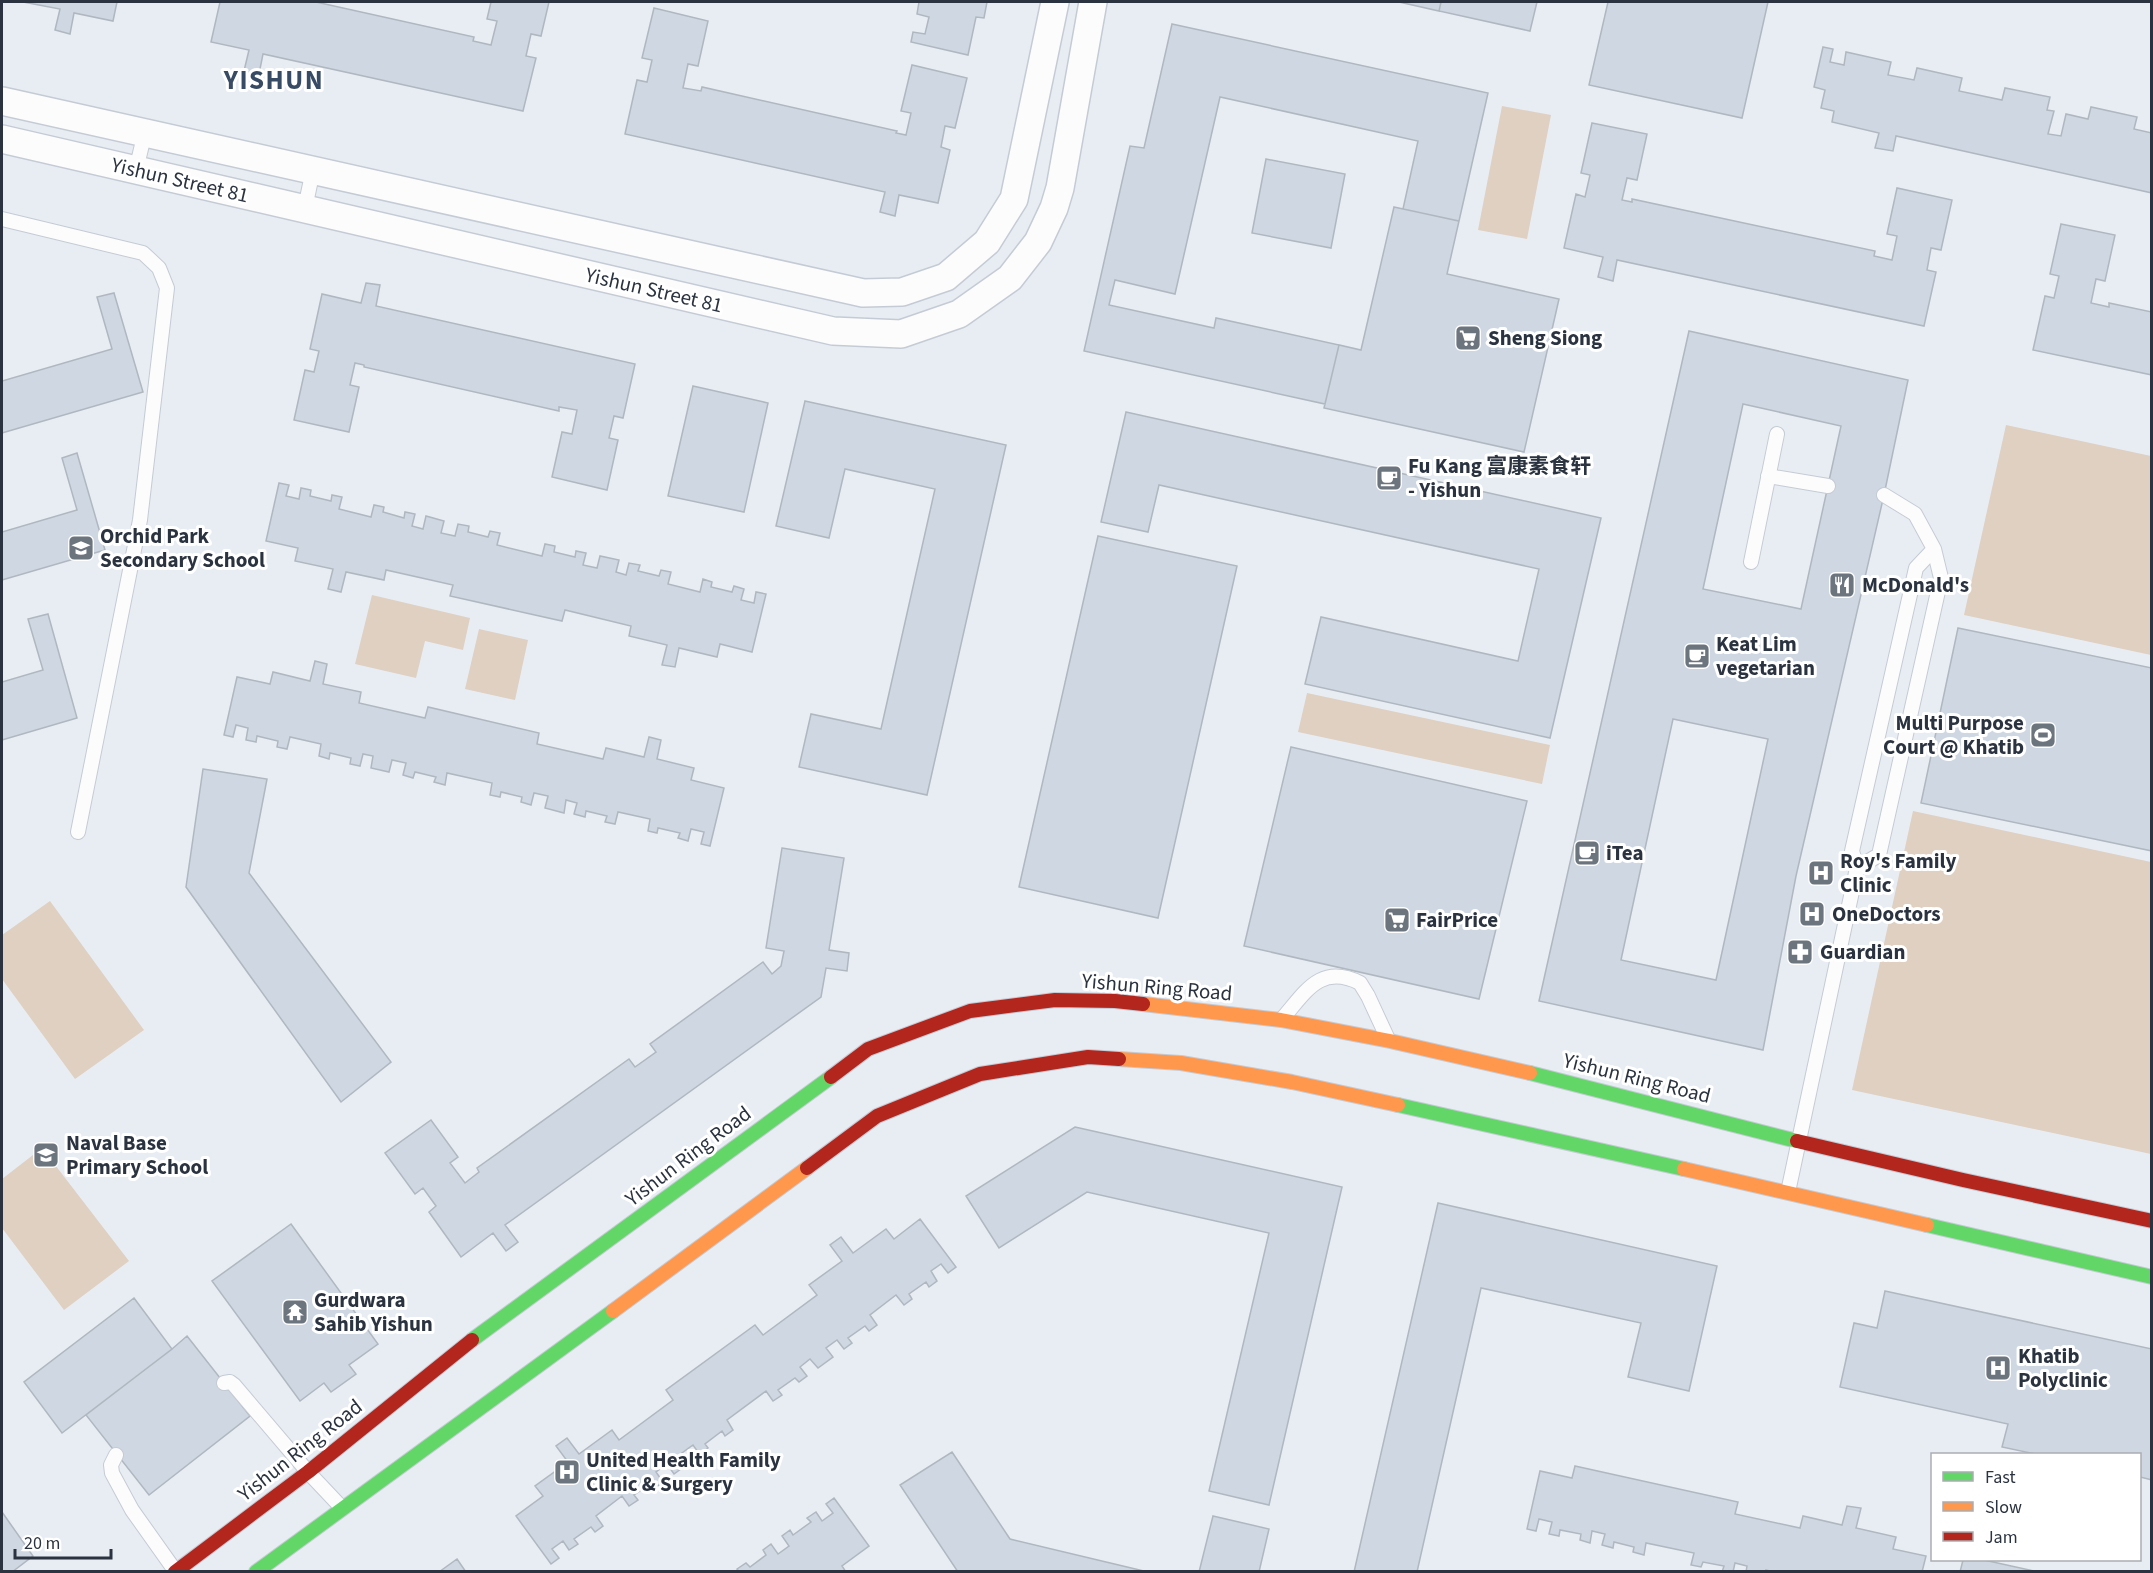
<svg xmlns="http://www.w3.org/2000/svg" width="2153" height="1573" font-family="'Source Sans 3','Noto Sans SC',sans-serif">
	<style>
		.green { fill: #dfd0c1 }
		.building { fill: #ced7e2; stroke: #b0b7bf; stroke-width: 1.5; fill-rule: evenodd }
		.lines { fill: none; stroke-linecap: round; stroke-linejoin: round }
		.lane-casing { stroke: #c5cbd4; stroke-width: 16 }
		.street-casing { stroke: #c5cbd4; stroke-width: 30 }
		.fast-casing { stroke: #c5cbd4; stroke-width: 16 }
		.slow-casing { stroke: #c5cbd4; stroke-width: 16 }
		.jam-casing { stroke: #c5cbd4; stroke-width: 16 }
		.lane { stroke: #fcfcfd; stroke-width: 14 }
		.street { stroke: #fcfcfd; stroke-width: 27 }
		.fast { stroke: #63d668; stroke-width: 14 }
		.slow { stroke: #ff974d; stroke-width: 14 }
		.jam { stroke: #b3261e; stroke-width: 14 }
		.labels { text-anchor: middle; stroke-width: 6; stroke-linejoin: round; paint-order: stroke }
		.street-label { font-size: 21px; fill: #2a333f; stroke: #fff }
		.poi-label { font-size: 21px; font-weight: bold; fill: #2a333f; stroke: #fff; text-anchor: start }
		.district-label { font-size: 27px; font-weight: bold; letter-spacing: 1.5px; fill: #384b64; stroke: #fff }
	</style>
	<rect width="100%" height="100%" fill="#e8edf4"/>
	<path class="green" d="M1502 106 1551 115 1527 239 1478 230Z
		M2006 425 2151 456V655L1964 615Z
		M372 595 470 618 463 650 425 641 416 678 355 664Z
		M479 629 528 640 515 700 465 689Z
		M1307 693 1550 745 1542 784 1298 732Z
		M1913 811 2151 862V1154L1852 1090Z
		M50 901 144 1030 75 1079 2 979V935Z
		M42 1148 129 1261 64 1310 2 1228V1179Z"/>
	<path class="building" d="M23 2H117L113 21 74 13 70 34 55 30 60 9Z
		M220 2H316L474 37 473 41 491 45 497 21 487 19 491 2H549L541 36 531 34 526 56 536 58 523 111 263 54 259 74 244 71 249 50 211 42Z
		M919 2H987L984 18 976 17 968 55 911 42 913 32 925 34 929 17 917 14Z
		M1399 2H1441L1439 11Z
		M1441 2H1537L1530 31 1439 11Z
		M1608 2H1768L1742 118 1589 85Z
		M654 8 708 21 698 66 688 64 683 88 701 91 702 87 897 131 896 133 906 135 911 113 901 111 912 65 967 78 955 128 945 126 941 147 950 150 938 203 899 195 895 216 880 212 885 192 625 134 637 80 647 82 652 60 642 58Z
		M1172 24 1488 93 1459 221 1403 209 1418 141 1220 97 1175 294 1115 280 1109 305 1214 328 1216 318 1339 345 1325 404 1084 351 1130 146 1144 148Z
		M1823 47 1833 49 1830 62 1844 65 1846 52 1891 62 1888 75 1914 80 1917 68 1962 78 1959 91 2002 100 2005 88 2050 97 2047 110 2054 111 2048 134 2061 136 2066 114 2088 119 2091 107 2137 117 2134 129 2152 133V193L1896 136 1893 151 1875 148 1879 133 1832 122 1834 111 1821 108 1825 90 1814 87Z
		M1592 123 1647 134 1637 180 1627 178 1622 200 1632 202V199L1875 251 1874 256 1892 260 1897 236 1887 234 1897 188 1952 200 1941 250 1931 248 1927 270 1936 272 1924 326 1617 260 1613 281 1598 277 1603 257 1564 248 1576 194 1585 197 1590 175 1581 173Z
		M1266 159 1345 174 1331 248 1252 233Z
		M1394 207 1459 221 1447 274 1559 299 1524 452 1324 408 1339 345 1361 350Z
		M2061 224 2115 235 2105 281 2096 279 2091 303 2109 307V303L2152 312V375L2033 350 2045 296 2054 298 2059 276 2050 274Z
		M366 283 380 285 376 306 635 364 623 418 614 416 609 438 618 440 607 490 552 477 562 432 572 434 577 410 559 407V411L364 367V365L355 363 350 385 359 387 349 432 294 420 305 370 314 372 319 351 310 349 322 294 361 303Z
		M114 293 143 392 2 433V381L112 349 97 297Z
		M1689 331 1908 380 1884 495 1796 876 1763 1050 1539 1001ZM1743 404 1841 426 1801 609 1703 589ZM1673 719 1768 739 1716 980 1621 960Z
		M693 386 768 403 744 512 668 496Z
		M805 401 1006 445 927 795 799 767 811 714 881 729 935 489 845 469 829 538 776 526Z
		M1126 412 1601 518 1550 738 1305 684 1321 617 1518 661 1539 569 1159 485 1148 532 1101 522Z
		M77 453 105 550 2 580V532L77 510 62 458Z
		M279 483 289 485 286 496 299 499 301 488 311 490 310 496 331 501 332 495 342 497 339 509 371 517 374 505 384 507 383 512 404 518 405 512 415 514 412 526 423 529 426 516 444 521 441 533 455 536 458 524 469 526 468 532 488 537 490 531 500 533 497 545 542 556 545 544 555 546 554 552 575 557 576 551 586 553 583 565 597 568 600 556 619 560 616 572 626 575 629 563 640 565 638 571 659 576 661 570 671 572 668 584 700 592 703 579 712 582 711 587 732 592 734 586 744 589 741 600 754 603 756 592 766 594 752 652 720 644 717 657 679 648 675 667 662 665 667 645 629 636 631 626 565 610 562 621 450 596 453 585 386 570 384 580 346 572 341 592 328 589 333 569 295 561 298 548 266 541Z
		M1098 536 1237 566 1158 918 1019 887Z
		M48 614 77 718 2 740V682L43 670 28 619Z
		M1958 628 2152 668V851L1921 803Z
		M315 661 327 664 323 684 361 692 359 703 425 718 428 707 539 733 537 744 603 759 606 748 644 757 649 737 661 740 657 759 694 768 691 780 724 788 710 846 701 844 704 832 691 829 688 841 678 838 680 833 658 828 657 833 648 831 650 819 618 812 615 824 605 822 607 816 586 811 585 817 574 814 577 803 566 800 564 813 545 808 548 796 534 793 531 805 521 802 522 797 501 792 500 797 490 795 492 783 447 773 445 785 434 782 436 777 415 772 413 778 403 775 406 763 392 760 389 772 371 768 373 756 363 754 360 766 350 764 351 758 330 753 329 759 319 756 321 744 290 737 287 749 277 747 278 741 257 736 256 742 246 740 248 728 236 725 233 737 224 735 237 677 270 684 273 672 310 681Z
		M1291 747 1527 801 1479 999 1244 946Z
		M203 769 267 779 249 873 391 1062 341 1102 186 887Z
		M782 848 844 858 829 950 849 953 847 971 826 968 821 997 505 1225 518 1242 506 1251 493 1233 461 1257 429 1212 436 1206 423 1188 415 1194 385 1153 431 1120 458 1157 450 1163 465 1183 479 1172 477 1168 629 1059 635 1067 656 1052 650 1044 763 962 772 974 781 966 784 951 766 948Z
		M1075 1127 1342 1187 1269 1505 1209 1491 1269 1233 1087 1192 999 1248 966 1196Z
		M1438 1203 1717 1266 1689 1391 1628 1377 1641 1323 1481 1288 1417 1572H1354Z
		M920 1219 956 1267 948 1273 941 1264 931 1271 937 1281 929 1287 926 1282 909 1294 912 1299 904 1305 896 1295 870 1315 877 1325 869 1331 865 1326 848 1338 852 1343 844 1349 837 1340 826 1348 833 1357 818 1368 810 1359 800 1367 807 1376 799 1382 795 1378 778 1390 782 1395 773 1401 766 1391 727 1420 733 1430 725 1436 722 1431 705 1444 708 1448 700 1455 693 1445 682 1453 689 1463 674 1474 667 1464 656 1472 663 1482 655 1488 652 1483 634 1495 638 1500 629 1506 622 1496 596 1516 603 1526 595 1532 591 1527 574 1539 578 1544 569 1550 563 1541 552 1549 559 1558 551 1564 516 1516 543 1496 535 1486 568 1462 556 1446 567 1438 579 1454 612 1430 619 1440 673 1400 666 1390 755 1325 763 1335 817 1295 809 1285 842 1261 830 1245 841 1237 853 1253 886 1229 894 1239Z
		M291 1224 378 1344 349 1365 356 1374 331 1392 324 1383 300 1401 212 1281Z
		M1885 1291 2152 1349V1480L2140 1477V1454H2035L2002 1447 2008 1424 1840 1387 1854 1323 1877 1328Z
		M134 1298 172 1349 62 1433 24 1382Z
		M187 1336 250 1416 149 1495 86 1415 172 1349Z
		M952 1452 1010 1539 1148 1572H958L900 1485Z
		M1575 1466 1738 1502 1735 1514 1800 1528 1803 1516 1842 1525 1847 1506 1861 1508 1856 1528 1896 1537 1893 1549 1926 1556 1922 1572H1774L1766 1570V1572H1746L1747 1566 1735 1563 1733 1572H1722L1724 1566 1703 1562 1701 1567 1691 1565 1694 1553 1646 1543 1644 1555 1633 1552 1634 1547 1614 1542 1613 1548 1602 1545 1605 1534 1592 1531 1590 1543 1580 1540 1581 1534 1560 1530 1559 1536 1549 1534 1552 1522 1539 1519 1536 1531 1527 1529 1540 1471 1572 1478Z
		M834 1498 869 1546 842 1566 846 1572H740L737 1569 746 1563 750 1567 766 1555 763 1550 771 1544 778 1554 789 1546 782 1536 790 1530 793 1535 811 1522 807 1518 816 1512 822 1521 833 1513 826 1504Z
		M2 1512 33 1556 12 1572H2Z
		M1213 1516 1269 1529 1259 1572H1199Z
		M457 1559 466 1572H439Z
		M1963 1560H1984L2039 1572H1960Z"/>
	<g class="lines">
		<defs>
			<path id="lane" d="M136 170 145 132
				M305 208 313 170
				M2 219 143 253 159 268 167 288 140 520 78 832
				M1768 476 1828 486
				M1751 562 1777 434
				M1857 868 1879 855 1941 578 1934 549 1915 514 1884 495
				M1282 1019C1305 993 1320 963 1360 983L1368 996 1387 1037
				M1788 1192 1857 868 1852 851 1916 568 1934 549
				M224 1383 230 1382 234 1385 308 1472 342 1508
				M116 1455 111 1465 112 1473 132 1510 176 1572"/>
			<path id="street" d="M2 101 863 293 902 292 946 277 987 242 1014 199 1055 2
				M2 139 833 331 901 334 959 314 1010 278 1038 242 1054 208 1060 188 1093 2"/>
			<path id="fast" d="M1530 1073 1797 1141
				M1398 1105 1684 1169
				M1927 1225 2152 1277
				M472 1340 831 1077
				M256 1572 613 1311"/>
			<path id="slow" d="M1143 1004 1281 1020 1390 1041 1530 1073
				M1119 1059 1181 1063 1292 1082 1398 1105
				M1684 1169 1927 1225
				M613 1311 807 1168"/>
			<path id="jam" d="M831 1077 868 1049 970 1011 1055 1000 1115 1001 1143 1004
				M1797 1141 1963 1180 2152 1221
				M807 1168 877 1116 980 1074 1088 1057 1119 1059
				M175 1572 308 1472 472 1340"/>
		</defs>
		<use href="#lane" class="lane-casing"/>
		<use href="#street" class="street-casing"/>
		<use href="#fast" class="fast-casing"/>
		<use href="#slow" class="slow-casing"/>
		<use href="#jam" class="jam-casing"/>
		<use href="#lane" class="lane"/>
		<use href="#street" class="street"/>
		<use href="#fast" class="fast"/>
		<use href="#slow" class="slow"/>
		<use href="#jam" class="jam"/>
	</g>
	<defs>
		<symbol id="supermarket-square" viewBox="-11 -11 22 22"><rect x="-9" y="-9" width="18" height="18" rx="4" fill="#6c747e" stroke="#fff"/><path d="M-6-5.5h2.5l.6 2H6L4.5 2H-2.5L-4.4-4H-6ZM-1.5 3.2a1.3 1.3 0 1 0 .1 0ZM3 3.2a1.3 1.3 0 1 0 .1 0Z" fill="#fff"/></symbol>
		<symbol id="cafe-square" viewBox="-11 -11 22 22"><rect x="-9" y="-9" width="18" height="18" rx="4" fill="#6c747e" stroke="#fff"/><path d="M-5.5-4.5H6V0H3Q3 3.5 0 3.5H-2.5Q-5.5 3.5-5.5 0ZM3-3.2v2h1.7v-2ZM-6 4.5H4V6H-6Z" fill="#fff"/></symbol>
		<symbol id="school-square" viewBox="-11 -11 22 22"><rect x="-9" y="-9" width="18" height="18" rx="4" fill="#6c747e" stroke="#fff"/><path d="M0-5L7-2L0 1L-7-2ZM-4 1L0 2.5L4 1V4Q0 6-4 4Z" fill="#fff"/></symbol>
		<symbol id="restaurant-square" viewBox="-11 -11 22 22"><rect x="-9" y="-9" width="18" height="18" rx="4" fill="#6c747e" stroke="#fff"/><path d="M-5-6h1v4h1v-4h1v4h1v-4h1v5L-1.5 .5V6h-2V.5L-5-1ZM5-6V6H3V1.5H1.5Q1.5-4 5-6Z" fill="#fff"/></symbol>
		<symbol id="stadium-square" viewBox="-11 -11 22 22"><rect x="-9" y="-9" width="18" height="18" rx="4" fill="#6c747e" stroke="#fff"/><path d="M0-5a6.5 5 0 1 0 0 10a6.5 5 0 1 0 0-10ZM-3.5-1.8h7v3.6h-7Z" fill="#fff"/></symbol>
		<symbol id="hospital-square" viewBox="-11 -11 22 22"><rect x="-9" y="-9" width="18" height="18" rx="4" fill="#6c747e" stroke="#fff"/><path d="M-5-5h3v3.5h4V-5h3V5h-3V1.5h-4V5h-3Z" fill="#fff"/></symbol>
		<symbol id="pharmacy-square" viewBox="-11 -11 22 22"><rect x="-9" y="-9" width="18" height="18" rx="4" fill="#6c747e" stroke="#fff"/><path d="M-2-6h4v4h4v4h-4v4h-4v-4h-4v-4h4Z" fill="#fff"/></symbol>
		<symbol id="temple-square" viewBox="-11 -11 22 22"><rect x="-9" y="-9" width="18" height="18" rx="4" fill="#6c747e" stroke="#fff"/><path d="M0-6L5-2H3V0L6.5 2.5H4V6H1.5V3h-3V6H-4V2.5H-6.5L-3 0V-2H-5Z" fill="#fff"/></symbol>
	</defs>
	<g fill-rule="evenodd">
		<use href="#supermarket-square" x="1453" y="323" width="30" height="30"/>
		<use href="#cafe-square" x="1374" y="463" width="30" height="30"/>
		<use href="#school-square" x="66" y="533" width="30" height="30"/>
		<use href="#restaurant-square" x="1827" y="570" width="30" height="30"/>
		<use href="#cafe-square" x="1682" y="641" width="30" height="30"/>
		<use href="#stadium-square" x="2028" y="720" width="30" height="30"/>
		<use href="#cafe-square" x="1572" y="838" width="30" height="30"/>
		<use href="#hospital-square" x="1806" y="858" width="30" height="30"/>
		<use href="#hospital-square" x="1797" y="899" width="30" height="30"/>
		<use href="#supermarket-square" x="1382" y="905" width="30" height="30"/>
		<use href="#pharmacy-square" x="1785" y="937" width="30" height="30"/>
		<use href="#school-square" x="31" y="1140" width="30" height="30"/>
		<use href="#temple-square" x="280" y="1297" width="30" height="30"/>
		<use href="#hospital-square" x="1983" y="1353" width="30" height="30"/>
		<use href="#hospital-square" x="552" y="1457" width="30" height="30"/>
	</g>
	<g class="labels">
		<g class="street-label">
			<text transform="translate(180 180) rotate(13)" y="7">Yishun Street 81</text>
			<text transform="translate(654 290) rotate(13)" y="7">Yishun Street 81</text>
			<text transform="translate(1157 987) rotate(5)" y="7">Yishun Ring Road</text>
			<text transform="translate(1637 1078) rotate(14)" y="7">Yishun Ring Road</text>
			<text transform="translate(688 1156) rotate(-37)" y="7">Yishun Ring Road</text>
			<text transform="translate(300 1450) rotate(-38)" y="7">Yishun Ring Road</text>
		</g>
		<g class="poi-label">
			<text x="1488" y="345">Sheng Siong</text>
			<text x="1408" y="473">Fu Kang 富康素食轩<tspan x="1408" dy="24">- Yishun</tspan></text>
			<text x="100" y="543">Orchid Park<tspan x="100" dy="24">Secondary School</tspan></text>
			<text x="1862" y="592">McDonald's</text>
			<text x="1716" y="651">Keat Lim<tspan x="1716" dy="24">vegetarian</tspan></text>
			<text x="2024" y="730" text-anchor="end">Multi Purpose<tspan x="2024" dy="24">Court @ Khatib</tspan></text>
			<text x="1606" y="860">iTea</text>
			<text x="1840" y="868">Roy's Family<tspan x="1840" dy="24">Clinic</tspan></text>
			<text x="1832" y="921">OneDoctors</text>
			<text x="1416" y="927">FairPrice</text>
			<text x="1820" y="959">Guardian</text>
			<text x="66" y="1150">Naval Base<tspan x="66" dy="24">Primary School</tspan></text>
			<text x="314" y="1307">Gurdwara<tspan x="314" dy="24">Sahib Yishun</tspan></text>
			<text x="2018" y="1363">Khatib<tspan x="2018" dy="24">Polyclinic</tspan></text>
			<text x="586" y="1467">United Health Family<tspan x="586" dy="24">Clinic &amp; Surgery</tspan></text>
		</g>
		<g class="district-label">
			<text x="274" y="89">YISHUN</text>
		</g>
	</g>
	<rect width="2153" height="1573" fill="none" stroke="#2a333f" stroke-width="6"/>
	<rect x="1931" y="1453" width="210" height="108" fill="#ffffff" stroke="#aaadb2" stroke-width="1.5"/>
	<rect x="1943" y="1472" width="30" height="9" fill="#63d668" stroke="#aaadb2" stroke-width="1.5"/>
	<text x="1985" y="1483" font-size="18" fill="#2a333f">Fast</text>
	<rect x="1943" y="1502" width="30" height="9" fill="#ff974d" stroke="#aaadb2" stroke-width="1.5"/>
	<text x="1985" y="1513" font-size="18" fill="#2a333f">Slow</text>
	<rect x="1943" y="1532" width="30" height="9" fill="#b3261e" stroke="#aaadb2" stroke-width="1.5"/>
	<text x="1985" y="1543" font-size="18" fill="#2a333f">Jam</text>
	<path d="M15 1549v9h96v-9" fill="none" stroke="#2a333f" stroke-width="3"/>
	<text x="24" y="1549" font-size="18" fill="#2a333f" stroke="#ffffff" stroke-width="4.5" paint-order="stroke">20 m</text>
</svg>
